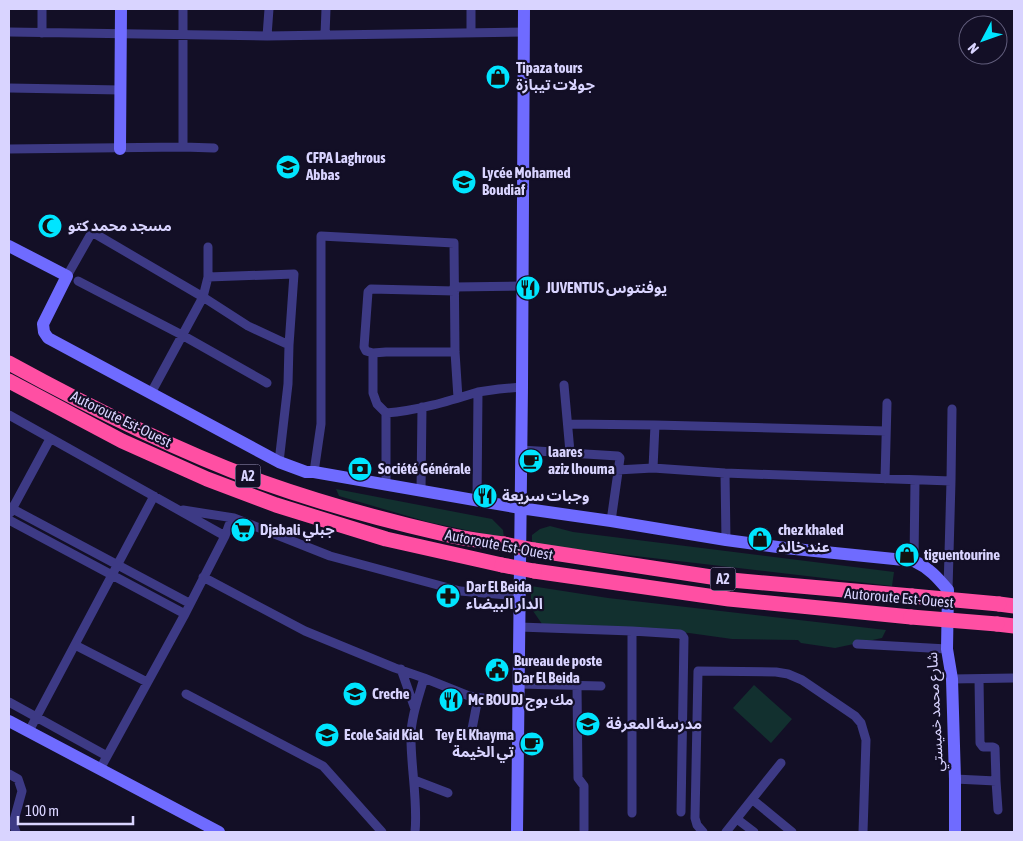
<svg xmlns="http://www.w3.org/2000/svg" width="1023" height="841" font-family="'Asap Condensed','Noto Sans Arabic',sans-serif">
	<style>
		.green { fill: #12302f }
		.lines { fill: none; stroke-linecap: round; stroke-linejoin: round }
		.street { stroke: #3d3a85; stroke-width: 9 }
		.secondary { stroke: #6f6bff; stroke-width: 12 }
		.highway { stroke: #ff4fa3; stroke-width: 15 }
		.highway-bridge { stroke: #ff4fa3; stroke-width: 15 }
		.labels { text-anchor: middle; stroke-width: 4.5; stroke-linejoin: round; paint-order: stroke }
		.shield { fill: #130f26; stroke: #9e99be; stroke-width: 1 }
		.shield-label { font-size: 14px; font-weight: bold; fill: #d9d4ff }
		.poi-label { font-size: 15px; font-weight: bold; fill: #d9d4ff; stroke: #130f26; text-anchor: start }
		.street-label { font-size: 15px; fill: #d9d4ff; stroke: #130f26 }
	</style>
	<rect width="100%" height="100%" fill="#130f26"/>
	<path class="green" d="M336 489 492 519 503 530 504 538 428 522 339 496Z
		M550 526 573 532 894 572 892 586 532 544V535L540 529Z
		M531 586 608 598 886 630 882 638 835 648 801 643 798 640 732 639 689 633 542 624 531 608Z
		M754 685 792 719 771 743 733 708Z"/>
	<g class="lines">
		<path class="street" d="M9 32 267 36 524 32
			M42 33V9
			M471 33V9
			M325 35 326 9
			M267 36 269 9
			M9 88 121 90
			M183 147 214 148
			M9 149 183 147V9
			M67 276 92 232 203 297 248 326 289 345
			M208 277 294 274 289 345 288 384 279 462
			M78 281 182 335 267 383
			M454 287 522 286
			M455 291 371 289 368 292 364 347 366 351 373 353 386 352H455
			M373 353V393L377 404 386 413C417 411 449 401 478 392
			M564 385 570 452
			M151 393 203 297 208 277V247
			M9 415 225 536
			M568 424 655 425 653 468
			M655 425 886 431
			M521 450 618 456 620 458 611 521
			M617 470 653 468 725 473 951 481
			M314 472 321 424V236L454 243 455 352 458 398
			M725 473 726 540
			M885 479 887 403
			M386 484V413
			M421 491 422 407
			M477 501 478 392 499 389 522 387
			M9 507 189 603
			M183 510 234 518
			M10 513 50 439
			M9 520 185 614
			M914 561 915 480
			M203 577 305 631 395 668 424 678 469 696 490 699H518
			M948 590 951 481 952 409
			M519 627 632 631 680 634 682 635 684 638 681 812
			M857 644 947 649
			M75 645 147 682
			M401 669 415 709
			M952 679 1014 678
			M518 684 601 686
			M577 685 578 778 584 786V830
			M186 694 323 766 382 832
			M9 702 107 756
			M472 729 478 698
			M29 731 154 496
			M100 769 185 614 225 536 229 525 234 518 330 556 460 591 519 596
			M9 774 18 779 22 791 13 824 16 832
			M955 779 996 781 995 748 993 747H983L980 743 979 679
			M414 780 448 793
			M996 781 998 810
			M753 800 792 832
			M632 813V631
			M737 819 754 832
			M415 832C418 803 411 768 411 739 410 720 419 696 424 678
			M703 832 697 825 695 818 698 671 776 672 788 674 802 680 855 716 861 723 866 740 863 832
			M726 832 781 763"/>
		<path class="secondary" d="M120 149 121 9
			M9 246 67 276 43 324 44 332 48 338 279 462 306 472H314L520 508 611 521 726 540 785 548 914 561C929 568 937 577 948 590L947 649 952 679 955 779V832
			M9 721 219 832
			M517 832 522 387 524 9"/>
		<path class="highway" d="M9 363C91 408 175 450 262 482 321 503 383 520 444 534 464 539 484 541 504 544
			M9 381 122 441 207 479 276 505 386 539 502 565
			M534 550 731 580 912 596
			M534 571 729 599 911 617
			M999 604 1014 606
			M997 624 1014 626"/>
		<path class="highway-bridge" d="M504 544 534 550
			M502 565 534 571
			M912 596 999 604
			M911 617 997 624"/>
	</g>
	<defs>
		<symbol id="shop-disc" viewBox="-11 -11 22 22"><circle r="9.5" fill="#00e5ff" stroke="#130f26"/><path d="M-5-2.5h2.3a2.7 3.5 0 0 1 5.4 0H5L5.5 6h-11ZM-1.5-2.5h3a1.5 2.3 0 0 0-3 0Z" fill="#111"/></symbol>
		<symbol id="university-disc" viewBox="-11 -11 22 22"><circle r="9.5" fill="#00e5ff" stroke="#130f26"/><path d="M0-5L7-2L0 1L-7-2ZM-4 1L0 2.5L4 1V4Q0 6-4 4Z" fill="#111"/></symbol>
		<symbol id="school-disc" viewBox="-11 -11 22 22"><circle r="9.5" fill="#00e5ff" stroke="#130f26"/><path d="M0-5L7-2L0 1L-7-2ZM-4 1L0 2.5L4 1V4Q0 6-4 4Z" fill="#111"/></symbol>
		<symbol id="mosque-disc" viewBox="-11 -11 22 22"><circle r="9.5" fill="#00e5ff" stroke="#130f26"/><path d="M3.5-4.9A6 6 0 1 0 3.5 4.9A5 5 0 1 1 3.5-4.9Z" fill="#111"/></symbol>
		<symbol id="restaurant-disc" viewBox="-11 -11 22 22"><circle r="9.5" fill="#00e5ff" stroke="#130f26"/><path d="M-5-6h1v4h1v-4h1v4h1v-4h1v5L-1.5 .5V6h-2V.5L-5-1ZM5-6V6H3V1.5H1.5Q1.5-4 5-6Z" fill="#111"/></symbol>
		<symbol id="cafe-disc" viewBox="-11 -11 22 22"><circle r="9.5" fill="#00e5ff" stroke="#130f26"/><path d="M-5.5-4.5H6V0H3Q3 3.5 0 3.5H-2.5Q-5.5 3.5-5.5 0ZM3-3.2v2h1.7v-2ZM-6 4.5H4V6H-6Z" fill="#111"/></symbol>
		<symbol id="bank-disc" viewBox="-11 -11 22 22"><circle r="9.5" fill="#00e5ff" stroke="#130f26"/><path d="M-6-4H6V4H-6ZM0-2.3a2.3 2.3 0 1 0 0 4.6a2.3 2.3 0 1 0 0-4.6Z" fill="#111"/></symbol>
		<symbol id="supermarket-disc" viewBox="-11 -11 22 22"><circle r="9.5" fill="#00e5ff" stroke="#130f26"/><path d="M-6-5.5h2.5l.6 2H6L4.5 2H-2.5L-4.4-4H-6ZM-1.5 3.2a1.3 1.3 0 1 0 .1 0ZM3 3.2a1.3 1.3 0 1 0 .1 0Z" fill="#111"/></symbol>
		<symbol id="pharmacy-disc" viewBox="-11 -11 22 22"><circle r="9.5" fill="#00e5ff" stroke="#130f26"/><path d="M-2-6h4v4h4v4h-4v4h-4v-4h-4v-4h4Z" fill="#111"/></symbol>
		<symbol id="civic-disc" viewBox="-11 -11 22 22"><circle r="9.5" fill="#00e5ff" stroke="#130f26"/><path d="M-.6-6.5H3V-4.5H.6V-3L4-1V1h2V6H-6V1h2V-1L-.6-3ZM-1.2 2.5V6h2.4V2.5Z" fill="#111"/></symbol>
	</defs>
	<g fill-rule="evenodd">
		<use href="#shop-disc" x="484" y="63" width="28" height="28"/>
		<use href="#university-disc" x="274" y="153" width="28" height="28"/>
		<use href="#school-disc" x="450" y="168" width="28" height="28"/>
		<use href="#mosque-disc" x="36" y="212" width="28" height="28"/>
		<use href="#restaurant-disc" x="514" y="274" width="28" height="28"/>
		<use href="#cafe-disc" x="517" y="447" width="28" height="28"/>
		<use href="#bank-disc" x="346" y="455" width="28" height="28"/>
		<use href="#restaurant-disc" x="471" y="482" width="28" height="28"/>
		<use href="#supermarket-disc" x="229" y="516" width="28" height="28"/>
		<use href="#shop-disc" x="746" y="525" width="28" height="28"/>
		<use href="#shop-disc" x="893" y="541" width="28" height="28"/>
		<use href="#pharmacy-disc" x="434" y="582" width="28" height="28"/>
		<use href="#civic-disc" x="483" y="656" width="28" height="28"/>
		<use href="#school-disc" x="341" y="680" width="28" height="28"/>
		<use href="#restaurant-disc" x="437" y="686" width="28" height="28"/>
		<use href="#school-disc" x="574" y="710" width="28" height="28"/>
		<use href="#school-disc" x="313" y="721" width="28" height="28"/>
		<use href="#cafe-disc" x="518" y="730" width="28" height="28"/>
	</g>
	<g class="labels">
		<g class="shield">
			<rect x="235.5" y="464.5" width="25" height="23" rx="4"/>
			<rect x="710.5" y="567.5" width="25" height="23" rx="4"/>
		</g>
		<g class="shield-label">
			<text x="248" y="481">A2</text>
			<text x="723" y="584">A2</text>
		</g>
		<g class="poi-label">
			<text x="516" y="73">Tipaza tours<tspan x="516" dy="17">جولات تيبازة</tspan></text>
			<text x="306" y="163">CFPA Laghrous<tspan x="306" dy="17">Abbas</tspan></text>
			<text x="482" y="178">Lycée Mohamed<tspan x="482" dy="17">Boudiaf</tspan></text>
			<text x="68" y="231">مسجد محمد كتو</text>
			<text x="546" y="293">JUVENTUS يوفنتوس</text>
			<text x="548" y="457">laares<tspan x="548" dy="17">aziz lhouma</tspan></text>
			<text x="378" y="474">Société Générale</text>
			<text x="502" y="501">وجبات سريعة</text>
			<text x="260" y="535">Djabali جبلي</text>
			<text x="778" y="535">chez khaled<tspan x="778" dy="17">عند خالد</tspan></text>
			<text x="924" y="560">tiguentourine</text>
			<text x="466" y="592">Dar El Beida<tspan x="466" dy="17">الدار البيضاء</tspan></text>
			<text x="514" y="666">Bureau de poste<tspan x="514" dy="17">Dar El Beida</tspan></text>
			<text x="372" y="699">Creche</text>
			<text x="468" y="705">Mc BOUDJ مك بوج</text>
			<text x="606" y="729">مدرسة المعرفة</text>
			<text x="344" y="740">Ecole Said Kial</text>
			<text x="514" y="740" text-anchor="end">Tey El Khayma<tspan x="514" dy="17">تي الخيمة</tspan></text>
		</g>
		<g class="street-label">
			<text transform="translate(121 419) rotate(26)" y="5">Autoroute Est-Ouest</text>
			<text transform="translate(499 545) rotate(11)" y="5">Autoroute Est-Ouest</text>
			<text transform="translate(899 598) rotate(5)" y="5">Autoroute Est-Ouest</text>
			<text transform="translate(935 712) rotate(-93)" y="5">شارع محمد خميستي</text>
		</g>
	</g>
	<rect width="1023" height="841" fill="none" stroke="#d9d4ff" stroke-width="20"/>
	<g transform="translate(983 40) rotate(229)"><circle r="24" fill="#130f26" stroke="#625e7d"/>
	<path d="M0-4L9 19L0 12L-9 19Z" fill="#00e5ff"/>
	<text y="-8" font-size="14" font-weight="bold" text-anchor="middle" fill="#d9d4ff">N</text>
	</g>
	<path d="M18 816v8h115v-8" fill="none" stroke="#d9d4ff" stroke-width="2.5"/>
	<text x="25" y="816" font-size="15" fill="#d9d4ff" stroke="#130f26" stroke-width="4" paint-order="stroke">100 m</text>
</svg>
